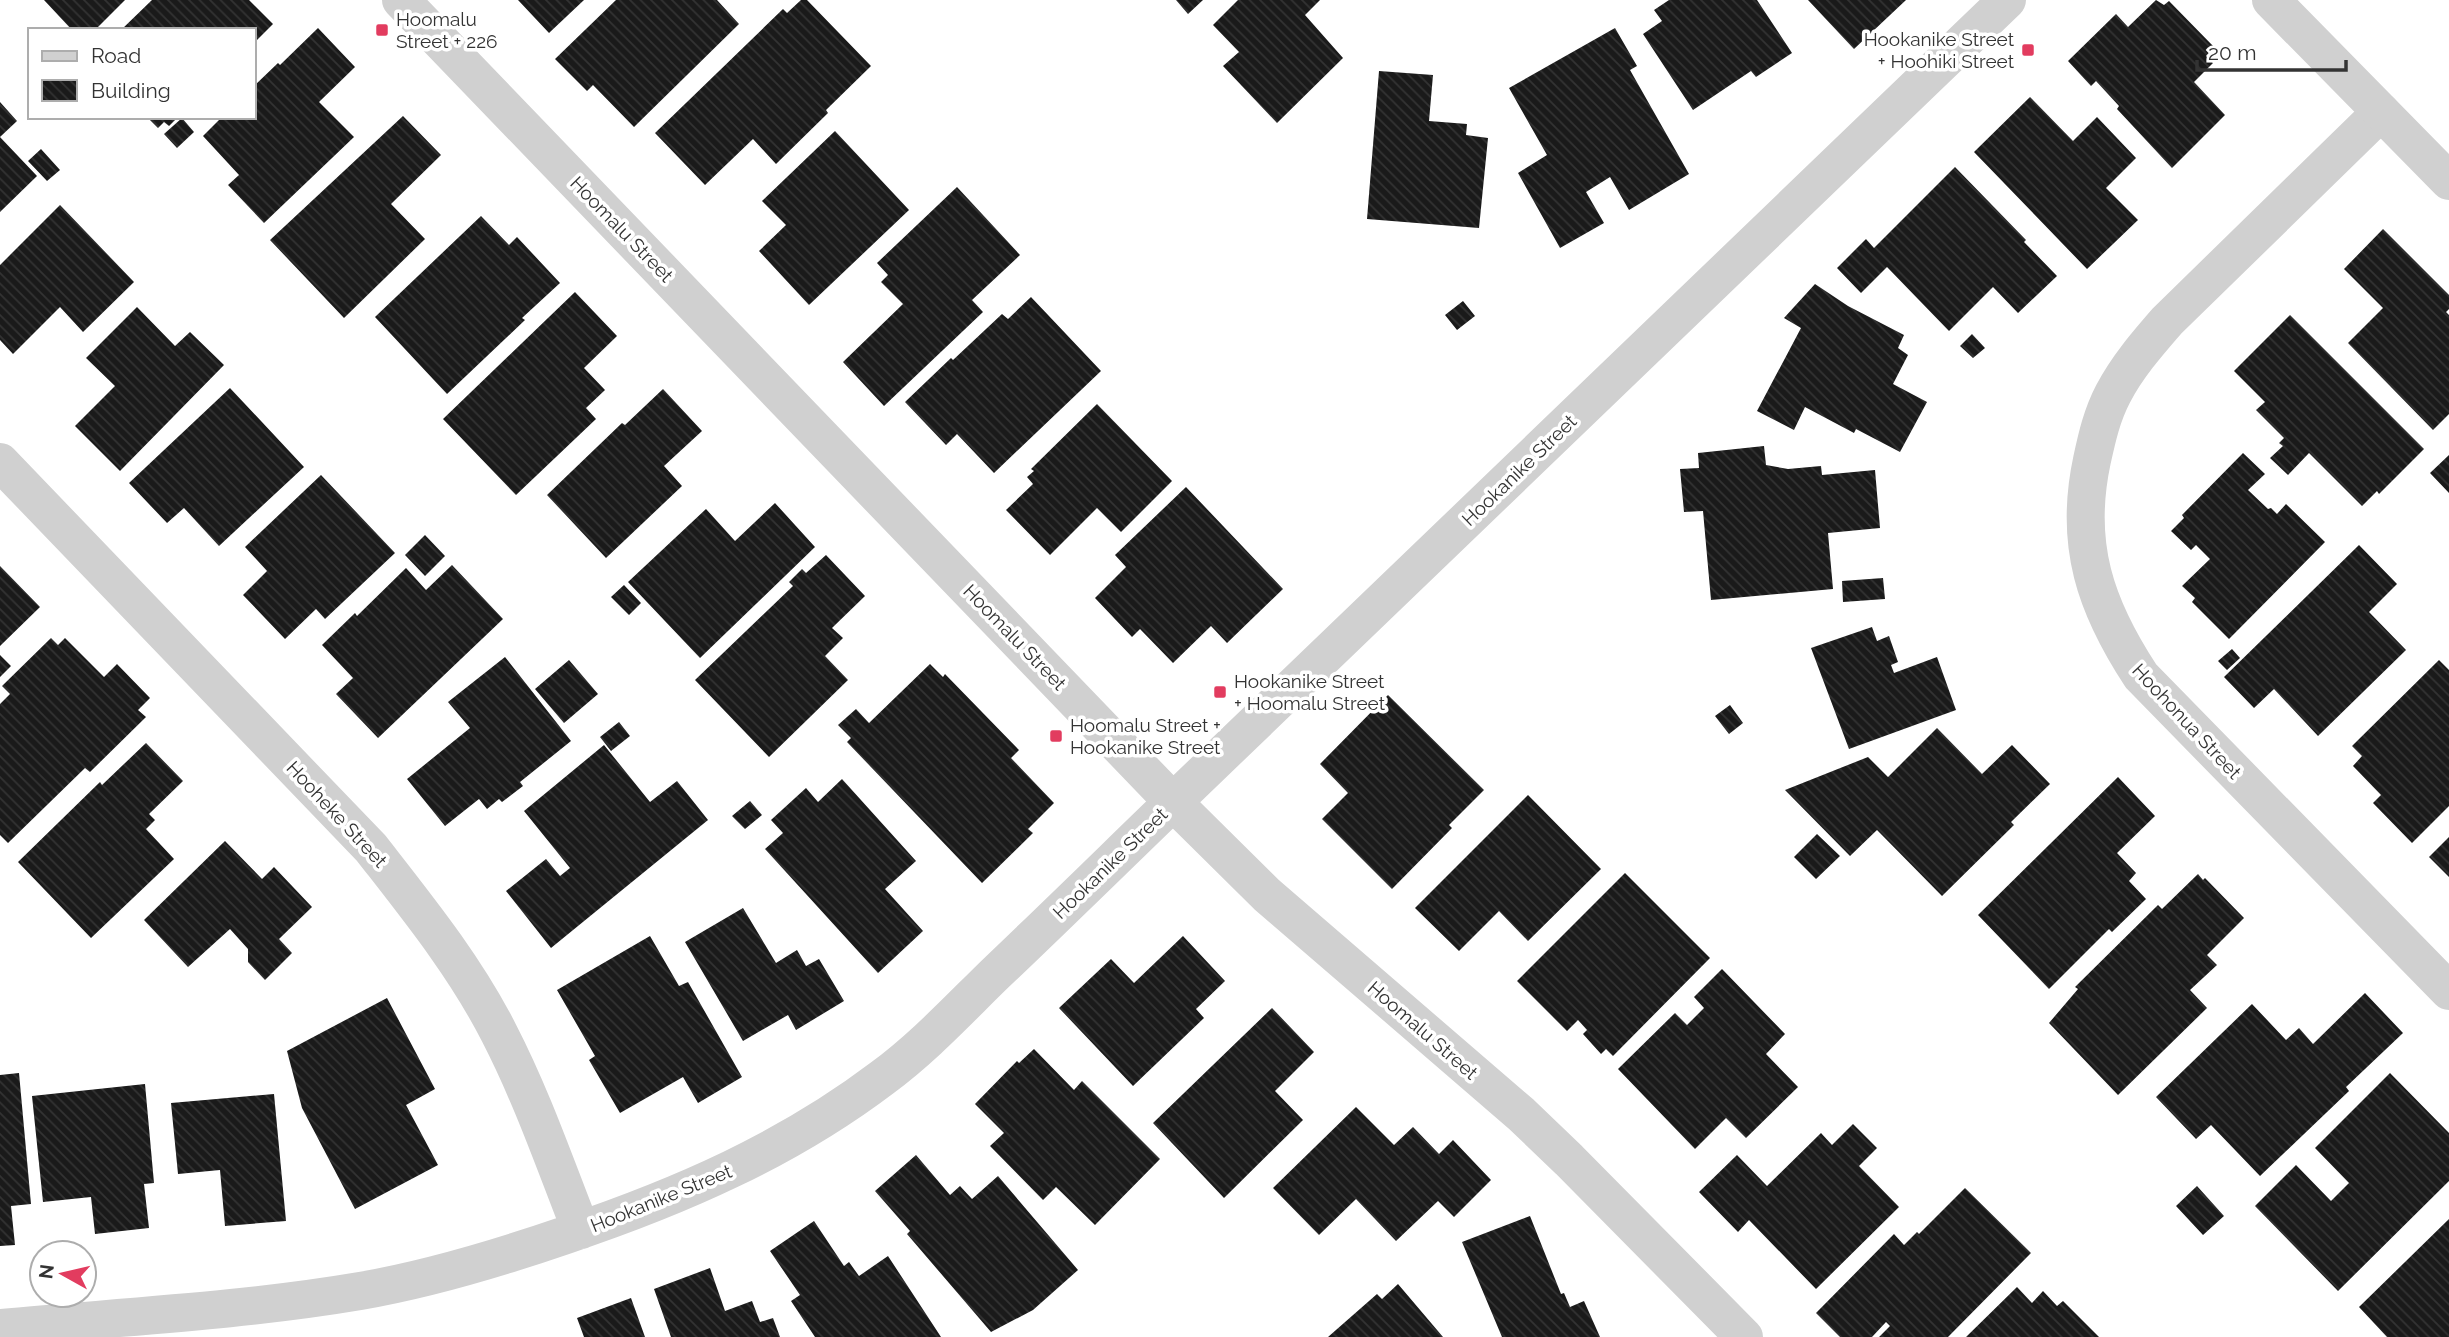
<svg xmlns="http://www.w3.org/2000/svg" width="2449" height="1337" font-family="Raleway,sans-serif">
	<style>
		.building { fill: url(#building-back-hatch) }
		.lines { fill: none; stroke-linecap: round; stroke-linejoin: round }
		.minor { stroke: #d0d0d0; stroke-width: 38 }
		.tertiary { stroke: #d0d0d0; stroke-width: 38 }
		.poi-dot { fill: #e23c5f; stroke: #fff; stroke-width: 2.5 }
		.labels { text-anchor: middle; stroke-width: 7; stroke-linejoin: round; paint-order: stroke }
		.poi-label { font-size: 19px; fill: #333; stroke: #fff; text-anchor: start }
		.street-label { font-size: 19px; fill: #333; stroke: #fff }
	</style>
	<defs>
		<pattern id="building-back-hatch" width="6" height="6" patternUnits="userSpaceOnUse" patternTransform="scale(1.75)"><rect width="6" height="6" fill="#1a1a1a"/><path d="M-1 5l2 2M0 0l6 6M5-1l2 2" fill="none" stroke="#333"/></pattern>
	</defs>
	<rect width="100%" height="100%" fill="#fff"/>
	<path class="building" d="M44 0H125L95 30H72Z
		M152 0H249L273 24 254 43V30H121Z
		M518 0H584L549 33Z
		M616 0H717L739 24 634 127 593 85 587 91 555 59Z
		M801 0H807L871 66 826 110 828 113 776 164 753 139 705 185 655 133 783 9 787 13Z
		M1176 0H1203L1188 14Z
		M1238 0H1320L1305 15 1343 58 1277 123 1223 66 1239 52 1213 25Z
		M1669 0H1757L1792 53 1756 77 1751 71 1693 110 1643 34 1662 21 1654 10Z
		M1808 0H1906L1854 49Z
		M2156 0 2164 5 2169 1 2214 47 2206 56 2213 63 2194 82 2225 115 2172 168 2117 109 2119 106 2096 81 2091 86 2068 61 2116 14 2128 27Z
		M318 28 355 67 319 102 354 137 264 223 228 185 239 175 203 136 222 117H254V86L278 63 280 65Z
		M1615 28 1637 66 1630 70 1689 174 1629 210 1610 177 1586 192 1604 223 1560 248 1518 173 1547 155 1509 88Z
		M1379 71 1433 75 1429 121 1467 124 1466 135 1488 138 1479 228 1367 219Z
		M2030 97 2073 141 2097 117 2136 158 2106 188 2138 220 2087 269 1974 152Z
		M0 102 17 121 0 137 37 176 0 212Z
		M403 116 441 155 391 204 425 239 344 318 270 240Z
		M147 117H178L169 126 164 122 158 128Z
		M182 118 194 132 177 148 164 134Z
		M835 131 909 210 809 305 759 251 786 225 762 201Z
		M41 149 60 170 47 181 28 161Z
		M1955 167 2026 240 2024 242 2057 276 2018 313 1993 287 1949 331 1887 267 1861 293 1837 268 1866 239 1874 248Z
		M957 187 1020 255 972 300 983 312 884 406 843 362 903 304 881 282 888 275 877 263Z
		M60 205 134 282 83 332 60 307 13 354 0 340V265Z
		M481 216 509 245 517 237 560 283 522 318 525 320 447 394 375 317Z
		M2383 229 2449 295V309L2446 312 2449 315V414L2433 430 2348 343 2383 308 2344 269Z
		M1815 284 1848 306 1904 335 1898 348 1908 355 1893 384 1927 402 1900 452 1856 429 1854 433 1805 407 1794 430 1757 411 1801 328 1784 318Z
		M575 292 617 336 584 368 605 390 586 408 596 419 516 495 443 419Z
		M1031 297 1101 371 994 473 957 434 946 445 905 402 951 358 953 360 1002 314 1008 319Z
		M1463 301 1475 316 1457 330 1445 315Z
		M137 307 175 346 190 332 224 365 120 471 75 426 115 386 86 358Z
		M2290 315 2424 449 2379 494 2377 491 2362 506 2309 453 2288 475 2270 458 2283 446 2279 443 2284 438 2256 410 2265 402 2234 371Z
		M1972 334 1985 348 1973 358 1960 346Z
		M230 388 304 467 219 546 184 508 167 523 129 483Z
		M663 389 702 431 664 466 682 486 606 558 547 495 622 423 625 425Z
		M1097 404 1172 481 1121 532 1097 508 1050 555 1006 510 1033 484 1027 477 1034 471 1031 469Z
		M1764 446 1766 465 1788 469 1821 466 1822 475 1875 470 1880 528 1828 533 1833 589 1711 600 1703 511 1684 512 1680 469 1699 468 1698 453Z
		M2243 453 2265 474 2248 490 2268 509 2271 508 2277 514 2286 504 2325 542 2229 639 2192 602 2195 598 2182 586 2210 559 2196 545 2191 550 2171 531 2184 518 2182 515Z
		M2449 455V493L2430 473Z
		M321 475 395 553 325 619 316 609 285 639 243 595 267 571 245 547Z
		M1186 487 1283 589 1227 643 1211 626 1173 663 1140 629 1132 637 1095 598 1126 567 1115 555Z
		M775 503 815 547 700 658 628 582 706 509 735 541Z
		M425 535 445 556 425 576 405 555Z
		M2359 545 2397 584 2369 612 2406 650 2318 736 2274 689 2254 708 2224 677Z
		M826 555 865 596 832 628 843 638 825 656 848 680 769 757 695 680 793 586 789 582 802 569 806 573Z
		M452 565 503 619 378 738 336 694 353 678 322 645 355 613 357 616 406 568 426 590Z
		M0 566 40 607 0 646Z
		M1883 578 1885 599 1843 602 1842 581Z
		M624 585 641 603 629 615 611 597Z
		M1872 627 1877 641 1889 636 1898 662 1891 665 1894 673 1937 657 1956 710 1849 749 1811 648Z
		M51 638 58 645 65 638 104 677 117 664 150 698 138 710 146 717 90 772 85 768 8 843 0 835V704L10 694 2 686Z
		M2232 649 2240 658 2227 670 2218 661Z
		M0 655 11 666 0 677Z
		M505 657 571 741 520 782 523 786 502 802 499 799 487 809 479 799 445 826 407 779 470 728 448 702Z
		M569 660 598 694 564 723 535 689Z
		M2439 660 2449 670V806L2412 843 2373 803 2381 795 2353 766 2362 756 2352 746Z
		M930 664 943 677 945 674 1019 750 1011 758 1054 803 1028 829 1033 833 982 883 847 742 851 738 838 725 856 709 869 723Z
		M1388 695 1484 790 1449 825 1452 828 1392 889 1322 819 1348 793 1320 764Z
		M1730 705 1743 723 1729 734 1715 716Z
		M619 722 630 736 611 751 600 737Z
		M1937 728 1982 774 2012 745 2050 784 2011 822 2014 825 1942 896 1877 830 1850 856 1785 790 1868 757 1888 777Z
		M146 743 183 781 149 814 155 820 146 829 174 859 91 938 18 862 100 782 102 785Z
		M604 745 650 802 677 781 708 820 551 948 506 891 546 859 560 876 570 868 524 811Z
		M2118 777 2155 816 2117 853 2136 873 2129 881 2146 899 2112 932 2109 929 2049 989 1978 915Z
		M842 779 916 861 885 889 923 931 878 973 765 849 783 833 771 820 806 788 818 802Z
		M1528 795 1601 869 1528 941 1499 911 1459 951 1415 908Z
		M750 801 762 815 745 829 732 816Z
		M1817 834 1840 856 1816 879 1794 857Z
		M2449 837V877L2429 857Z
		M225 841 262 879 274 867 312 907 279 939 292 953 265 980 248 962V949L230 929 188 967 144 920Z
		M1625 873 1710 958 1613 1056 1606 1049 1601 1054 1583 1034 1587 1030 1578 1020 1567 1031 1517 981Z
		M2198 874 2203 880 2205 878 2244 918 2207 955 2217 965 2190 990 2207 1008 2118 1095 2049 1023 2078 989 2075 987 2158 905 2162 909Z
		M743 908 776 963 797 950 806 966 819 959 844 1001 796 1030 788 1015 743 1041 685 942Z
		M650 936 679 986 688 982 742 1077 698 1103 683 1077 620 1113 589 1060 595 1056 557 990Z
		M1183 936 1225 981 1196 1009 1204 1018 1133 1086 1059 1008 1111 959 1134 983Z
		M1722 969 1785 1034 1766 1054 1798 1087 1746 1138 1726 1118 1695 1149 1618 1069 1675 1013 1687 1025 1704 1008 1694 997Z
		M2365 993 2403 1033 2346 1087 2349 1091 2260 1176 2211 1125 2196 1139 2156 1097 2252 1004 2286 1040 2299 1028 2313 1044Z
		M387 998 435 1089 406 1105 438 1165 355 1209 302 1108 287 1051Z
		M1272 1008 1314 1052 1275 1091 1303 1120 1224 1198 1153 1123Z
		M1034 1049 1074 1090 1082 1081 1160 1159 1095 1225 1056 1187 1043 1200 990 1146 1004 1133 975 1104 1017 1061 1019 1063Z
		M19 1073 31 1204 11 1206 15 1245 0 1246V1075Z
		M2390 1073 2449 1133V1181L2338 1291 2255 1206 2296 1165 2331 1201 2349 1183 2315 1148Z
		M145 1084 154 1183 144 1184 149 1228 95 1234 91 1197 43 1202 32 1096Z
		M274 1094 286 1221 225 1226 220 1170 178 1174 171 1103Z
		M1356 1107 1394 1145 1413 1127 1439 1154 1453 1140 1491 1180 1454 1217 1438 1201 1396 1241 1356 1199 1319 1235 1273 1188Z
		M1853 1124 1877 1148 1859 1166 1899 1207 1816 1289 1749 1220 1738 1232 1699 1192 1737 1155 1767 1186 1821 1133 1832 1145Z
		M916 1155 950 1195 960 1186 972 1199 998 1176 1078 1270 1033 1310 991 1332 907 1234 910 1231 875 1191Z
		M2197 1186 2224 1216 2203 1235 2176 1206Z
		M1965 1188 2031 1253 1948 1337H1879L1890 1326 1886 1322 1872 1337H1840L1816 1313 1894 1234 1904 1245 1917 1232 1919 1234Z
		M1530 1216 1561 1294 1564 1293 1570 1307 1584 1301 1600 1337H1502L1462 1242Z
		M2449 1219V1337H2387L2359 1307Z
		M814 1221 844 1266 849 1262 859 1276 888 1256 941 1337H815L791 1301 800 1295 770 1251Z
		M710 1268 725 1311 752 1301 760 1322 773 1318 780 1337H671L654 1289Z
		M1398 1284 1443 1337H1328L1377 1294 1382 1299Z
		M2017 1287 2032 1303 2043 1291 2057 1306 2063 1301 2099 1337H1966Z
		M631 1298 645 1337H584L577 1318Z"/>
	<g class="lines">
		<path class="minor" d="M2381 112 2167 321C2147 344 2127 367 2113 394 2102 415 2097 437 2092 460 2074 544 2095 606 2141 676L2449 991
			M0 462 371 848C417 907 465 966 499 1033 532 1097 555 1164 581 1230
			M0 1328C119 1317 242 1311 360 1291 430 1279 499 1258 566 1235 679 1197 787 1150 882 1078 923 1048 959 1009 995 974 1055 917 1114 859 1173 802"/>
		<path class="tertiary" d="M401 0 1173 802 1267 895 1521 1114 1569 1160 1744 1337
			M2271 0 2449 181
			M1173 802 2007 0"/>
	</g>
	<g class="poi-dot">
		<rect x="375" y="23" width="14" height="14" rx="3.5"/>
		<rect x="2021" y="43" width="14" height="14" rx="3.5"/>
		<rect x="1213" y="685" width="14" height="14" rx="3.5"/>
		<rect x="1049" y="729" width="14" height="14" rx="3.5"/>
	</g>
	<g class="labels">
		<g class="poi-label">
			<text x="396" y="26">Hoomalu<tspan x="396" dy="22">Street + 226</tspan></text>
			<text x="2014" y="46" text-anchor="end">Hookanike Street<tspan x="2014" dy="22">+ Hoohiki Street</tspan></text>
			<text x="1234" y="688">Hookanike Street<tspan x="1234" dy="22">+ Hoomalu Street</tspan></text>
			<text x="1070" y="732">Hoomalu Street +<tspan x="1070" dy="22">Hookanike Street</tspan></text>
		</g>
		<g class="street-label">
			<text transform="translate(622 229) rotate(46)" y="7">Hoomalu Street</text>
			<text transform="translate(1519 470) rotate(-44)" y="7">Hookanike Street</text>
			<text transform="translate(1015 637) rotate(46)" y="7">Hoomalu Street</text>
			<text transform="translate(2187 721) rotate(47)" y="7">Hoohonua Street</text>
			<text transform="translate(337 814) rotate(47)" y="7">Hooheke Street</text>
			<text transform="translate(1110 863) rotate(-44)" y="7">Hookanike Street</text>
			<text transform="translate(1423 1030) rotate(41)" y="7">Hoomalu Street</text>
			<text transform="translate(661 1198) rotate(-22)" y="7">Hookanike Street</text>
		</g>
	</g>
	<rect x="28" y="28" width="228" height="91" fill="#ffffff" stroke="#adadad" stroke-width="2"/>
	<rect x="42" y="51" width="35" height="10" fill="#d0d0d0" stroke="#adadad" stroke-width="2"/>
	<text x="91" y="63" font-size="21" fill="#333333">Road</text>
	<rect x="42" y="80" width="35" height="21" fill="url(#building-back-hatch)" stroke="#adadad" stroke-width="2"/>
	<text x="91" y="98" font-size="21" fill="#333333">Building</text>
	<g transform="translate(63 1274) rotate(278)"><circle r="33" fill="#ffffff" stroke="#adadad" stroke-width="2"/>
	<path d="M0-5L12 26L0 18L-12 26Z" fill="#e23c5f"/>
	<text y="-10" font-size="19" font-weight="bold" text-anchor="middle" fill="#333333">N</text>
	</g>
	<path d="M2197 60v10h149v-10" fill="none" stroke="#333333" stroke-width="3.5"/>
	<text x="2208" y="60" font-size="21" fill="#333333" stroke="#ffffff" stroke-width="5" paint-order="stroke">20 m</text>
</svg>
